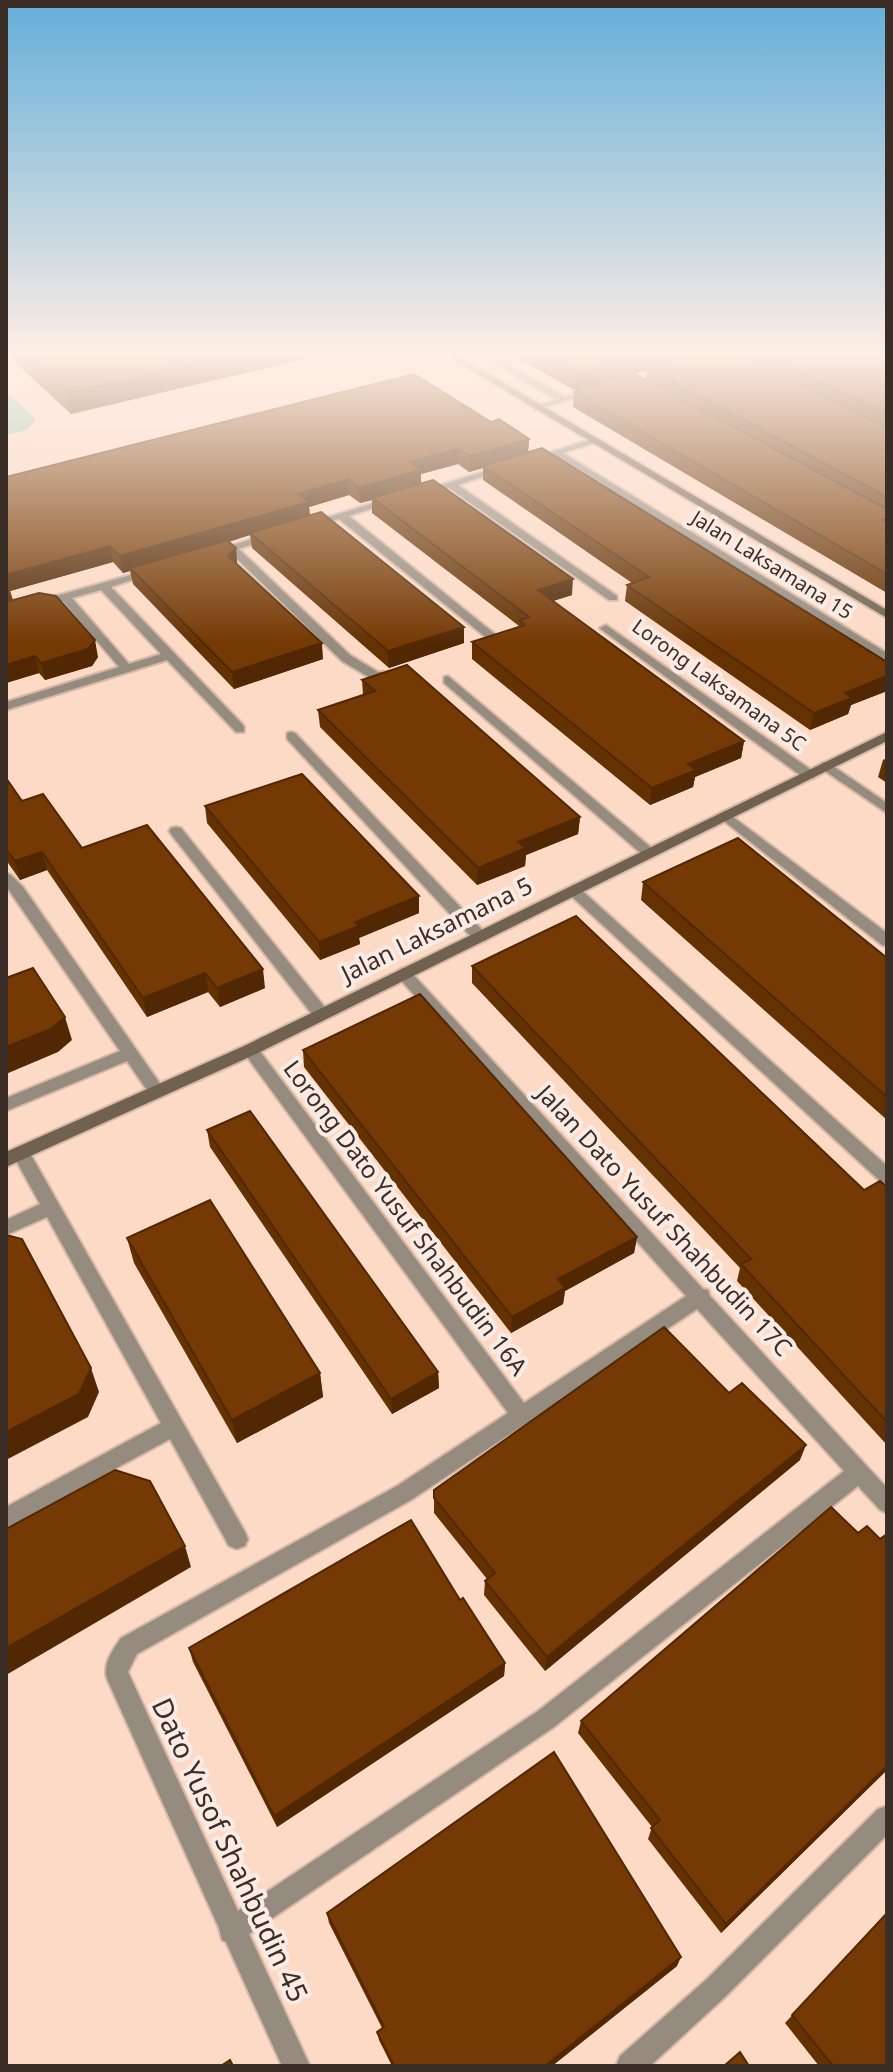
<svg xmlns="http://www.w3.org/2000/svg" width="893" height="2072" font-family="'Noto Sans',sans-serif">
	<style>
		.green { fill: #85ccad }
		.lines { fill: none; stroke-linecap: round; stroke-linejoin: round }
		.street-casing { stroke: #d5b8a5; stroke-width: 4 }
		.secondary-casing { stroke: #d5b8a5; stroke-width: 4 }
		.street { fill: #958b7f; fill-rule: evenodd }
		.secondary { fill: #706150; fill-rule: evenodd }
		.wall { fill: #643103; fill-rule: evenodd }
		.shaded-wall { fill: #512803 }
		.building { fill: #743904; stroke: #512803; stroke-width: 2 }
		.labels { text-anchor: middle; stroke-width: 8; stroke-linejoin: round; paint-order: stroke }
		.far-street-label { font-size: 20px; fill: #3b2e26; stroke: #faece4 }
		.street-label { font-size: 24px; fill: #3b2e26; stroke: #faece4 }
		.near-street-label { font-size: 28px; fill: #3b2e26; stroke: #faece4 }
	</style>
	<rect width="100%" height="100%" fill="#fcdac5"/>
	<path class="green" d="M6 392 36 419 27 430 6 435Z"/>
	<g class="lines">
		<defs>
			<path id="street" d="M480 354H491L565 397 592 389 596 392 535 410V406L556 400Z
				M592 439 600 441 563 453 887 653V662L554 456 531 463 526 460Z
				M498 467 506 469 458 485 617 596V600H609L449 488 424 495 419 492Z
				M386 499 395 501 349 516 501 639V643H493L339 519 308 528 303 525Z
				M267 534 276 536 239 549 350 655 378 672H400V678L372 679 342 661 229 551 216 555 211 552Z
				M148 570 157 572 111 587 244 726V732H236L167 660 6 710V702L119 667 63 601 6 617V610ZM101 590 161 654 129 664 72 598Z
				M606 625 814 772V778H804L602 630 600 628Z
				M448 676 654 850 656 853 654 856H644L444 683V677Z
				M291 732 295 733 485 933 487 937 485 941H475L287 739V733Z
				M827 762 887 803V813L822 769V763Z
				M725 811 887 933V946L882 945 720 818 718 815Z
				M176 827 181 828 327 1010 329 1014 327 1018H315L171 834 169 831 171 828Z
				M6 873 11 875 23 887 163 1088 165 1092 163 1096H151L127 1061 6 1111V1098L120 1051 6 886Z
				M573 885 578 887 887 1166V1184L881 1182 568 893 566 890Z
				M403 968 408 969 703 1289 708 1290 710 1296 887 1488V1513L880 1510 858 1486 554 1727 249 1934 310 2066H282L226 1942 222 1940 219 1928 108 1681C101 1666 112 1651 121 1638L397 1486 508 1413 242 1050 244 1046H256L524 1403 686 1296 398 977 395 973ZM697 1309 844 1471 538 1711 238 1911 128 1672 137 1654 411 1500Z
				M21 1146 27 1148 245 1532 248 1539 245 1546 237 1549 229 1546 170 1439 6 1528V1507L161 1423 47 1217 6 1235V1220L40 1204 12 1153 15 1148Z
				M887 1806V1835L725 1997 650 2066H616L620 2056 707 1979 878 1809Z"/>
			<path id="secondary" d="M444 354H455L887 610V618Z
				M887 732V741L256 1054 6 1167V1152L244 1046Z"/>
		</defs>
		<use href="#street" class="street-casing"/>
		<use href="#secondary" class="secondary-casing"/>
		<use href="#street" class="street"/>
		<use href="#secondary" class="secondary"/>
	</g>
	<path class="wall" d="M6 354H325L71 414Z
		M515 354H887V593L573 407 574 392 592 386 576 391 521 360V358ZM647 370 646 380 634 374Z
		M491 422 529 439 528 452 887 662V691L851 705 848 714 810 730 625 601 627 585 632 583 483 480V468L469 472 458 464 421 474V483L572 595 553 601 744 741 741 758 695 777 693 787 650 805 472 659V642L519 626 372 513V500L360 503 349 495 309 507 310 515 464 627V643L389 668 252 548 250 535 229 542 236 548 237 564 323 659 234 689 133 584 130 571 123 573 113 562 10 591 13 600 98 657 92 666 45 680 39 673 6 683V477Z
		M362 680 580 817 578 834 526 855 525 866 477 885 320 727 318 710 363 695Z
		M887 758V783L878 777 883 760Z
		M6 778 22 801 265 988 220 1007 208 992 147 1017 47 870 20 880 6 860Z
		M205 806 419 913 359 938 360 944 320 960 207 823Z
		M643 882 887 958V1120L641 900Z
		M472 966 864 1190 887 1187V1445L737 1281 740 1268 472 983Z
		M303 1050 637 1237 634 1253 565 1291 563 1304 511 1333 304 1067Z
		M207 1130 438 1372 439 1388 392 1414 210 1147Z
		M127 1238 320 1373 323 1397 237 1443 134 1263Z
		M729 1393 800 1460 545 1671 484 1595 485 1581 487 1579 434 1513V1490Z
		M858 1533 887 1770 721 1933 648 1839 652 1827 578 1733 581 1721Z
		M460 1600 505 1663 504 1676 277 1827 193 1662 189 1648Z
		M327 1913 677 1966 552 2066H392L379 2040 377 2032 382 2028 329 1923Z
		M887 1913V2066H819L785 2023Z"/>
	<path class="shaded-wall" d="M236 354H325L71 414 67 393Z
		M652 354H701L647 368V370L576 391 577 376Z
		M529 439 528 454 483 466V468L469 472 470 456Z
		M458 449V464L421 474V486L372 498V500L360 503 359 488 410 462Z
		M349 479V495L309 507 310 518 250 533V535L132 570 130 568V571L123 573 120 556 298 494Z
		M110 546 113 562 10 591 14 605 6 607V575Z
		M236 548 237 563 230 571 228 556Z
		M573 579 572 595 537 606 538 590Z
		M464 627V643L389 668 388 651Z
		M95 640 98 657 92 666 45 680 41 663Z
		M322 643 323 659 234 689 232 672Z
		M35 656 39 673 6 683V665Z
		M887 676V691L851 705 848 714 810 730 814 713 845 693Z
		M744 741 741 758 695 777 693 787 650 805 652 788 688 764Z
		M580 817 578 834 526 855 525 866 477 885 478 868 518 842Z
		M42 852 47 870 20 880 15 861Z
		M419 896V913L359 938 360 944 320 960 319 942 355 922Z
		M263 969 265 988 220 1007 217 988Z
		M205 973 208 992 147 1017 143 998Z
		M65 1017 72 1040 58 1052 6 1074V1047Z
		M637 1237 634 1253 565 1291 563 1304 511 1333 512 1317 558 1279Z
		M91 1368 99 1392 88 1417 6 1460V1432Z
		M438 1372 439 1388 392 1414 391 1399Z
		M320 1373 323 1397 237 1443 232 1420Z
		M806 1445 800 1460 545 1671 547 1657Z
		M185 1546 191 1567 6 1675V1648Z
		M505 1663 504 1676 277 1827 274 1816Z
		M887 1766V1770L721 1933 726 1924Z
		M681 1957 677 1966 552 2066H545Z"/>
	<path class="building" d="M24 354H236L67 393Z
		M537 354H652L577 376Z
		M695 354H737L887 427V497L647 368Z
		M765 354H878L887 358V414Z
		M631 372 887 509V519L883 520 887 522V574L574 392Z
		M414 374 491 422 499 419 529 439 470 456 458 449 410 462 421 470 359 488 349 479 298 494 309 502 120 556 110 546 6 575V477Z
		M542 448 887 662V676L845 693 852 698 814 713 627 585 649 577 483 466Z
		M433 480 573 579 538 590 744 741 688 764 696 770 652 788 472 642 525 625 520 620 529 617 372 498Z
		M321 512 464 627 388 651 250 533Z
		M227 540 236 548 228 556 322 643 232 672 130 568Z
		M39 593 56 596 95 640 88 649 41 663 35 656 6 665V602Z
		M407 665 580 817 518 842 526 848 478 868 318 710 375 691 362 680Z
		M302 774 419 896 355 922 359 926 319 942 205 806Z
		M6 778 22 801 43 794 82 848 147 825 263 969 217 988 205 973 143 998 42 852 15 861 6 849Z
		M738 838 887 958V1097L643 882Z
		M576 916 864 1190 880 1181 887 1187V1422L741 1264 751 1259 472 966Z
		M33 968 65 1017 51 1029 6 1047V978Z
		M420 994 637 1237 558 1279 565 1288 512 1317 303 1050Z
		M250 1111 438 1372 391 1399 207 1130Z
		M210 1200 320 1373 232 1420 127 1238Z
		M6 1235 22 1239 91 1368 79 1394 6 1432Z
		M664 1327 729 1393 742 1383 806 1445 547 1657 485 1581 495 1573 434 1498V1490Z
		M115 1470 150 1481 185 1546 6 1648V1529Z
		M831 1507 858 1533 867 1526 880 1539 887 1534V1766L726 1924 651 1828 660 1820 581 1721Z
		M411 1520 460 1600 463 1598 505 1663 274 1816 189 1648Z
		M554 1752 681 1957 545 2066H394L377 2032 384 2027 327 1913Z
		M887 1913V2066H833L792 2015Z
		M740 2052 749 2066H724Z
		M230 2060 233 2066H221Z"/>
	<linearGradient id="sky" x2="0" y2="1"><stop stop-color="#63aed8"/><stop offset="0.55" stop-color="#feeee5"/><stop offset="1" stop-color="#feeee5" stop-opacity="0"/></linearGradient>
	<rect width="893" height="644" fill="url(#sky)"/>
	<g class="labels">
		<g class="far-street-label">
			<text transform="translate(772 565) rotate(32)" y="7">Jalan Laksamana 15</text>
			<text transform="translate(719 685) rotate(36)" y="7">Lorong Laksamana 5C</text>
		</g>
		<g class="street-label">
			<text transform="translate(437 930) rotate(-26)" y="8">Jalan Laksamana 5</text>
			<text transform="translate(405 1218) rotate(53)" y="8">Lorong Dato Yusuf Shahbudin 16A</text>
			<text transform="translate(664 1221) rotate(47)" y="8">Jalan Dato Yusuf Shahbudin 17C</text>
		</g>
		<g class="near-street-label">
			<text transform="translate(230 1850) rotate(65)" y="10">Dato Yusof Shahbudin 45</text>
		</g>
	</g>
	<rect width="893" height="2072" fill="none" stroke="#3b2e26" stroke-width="16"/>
</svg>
